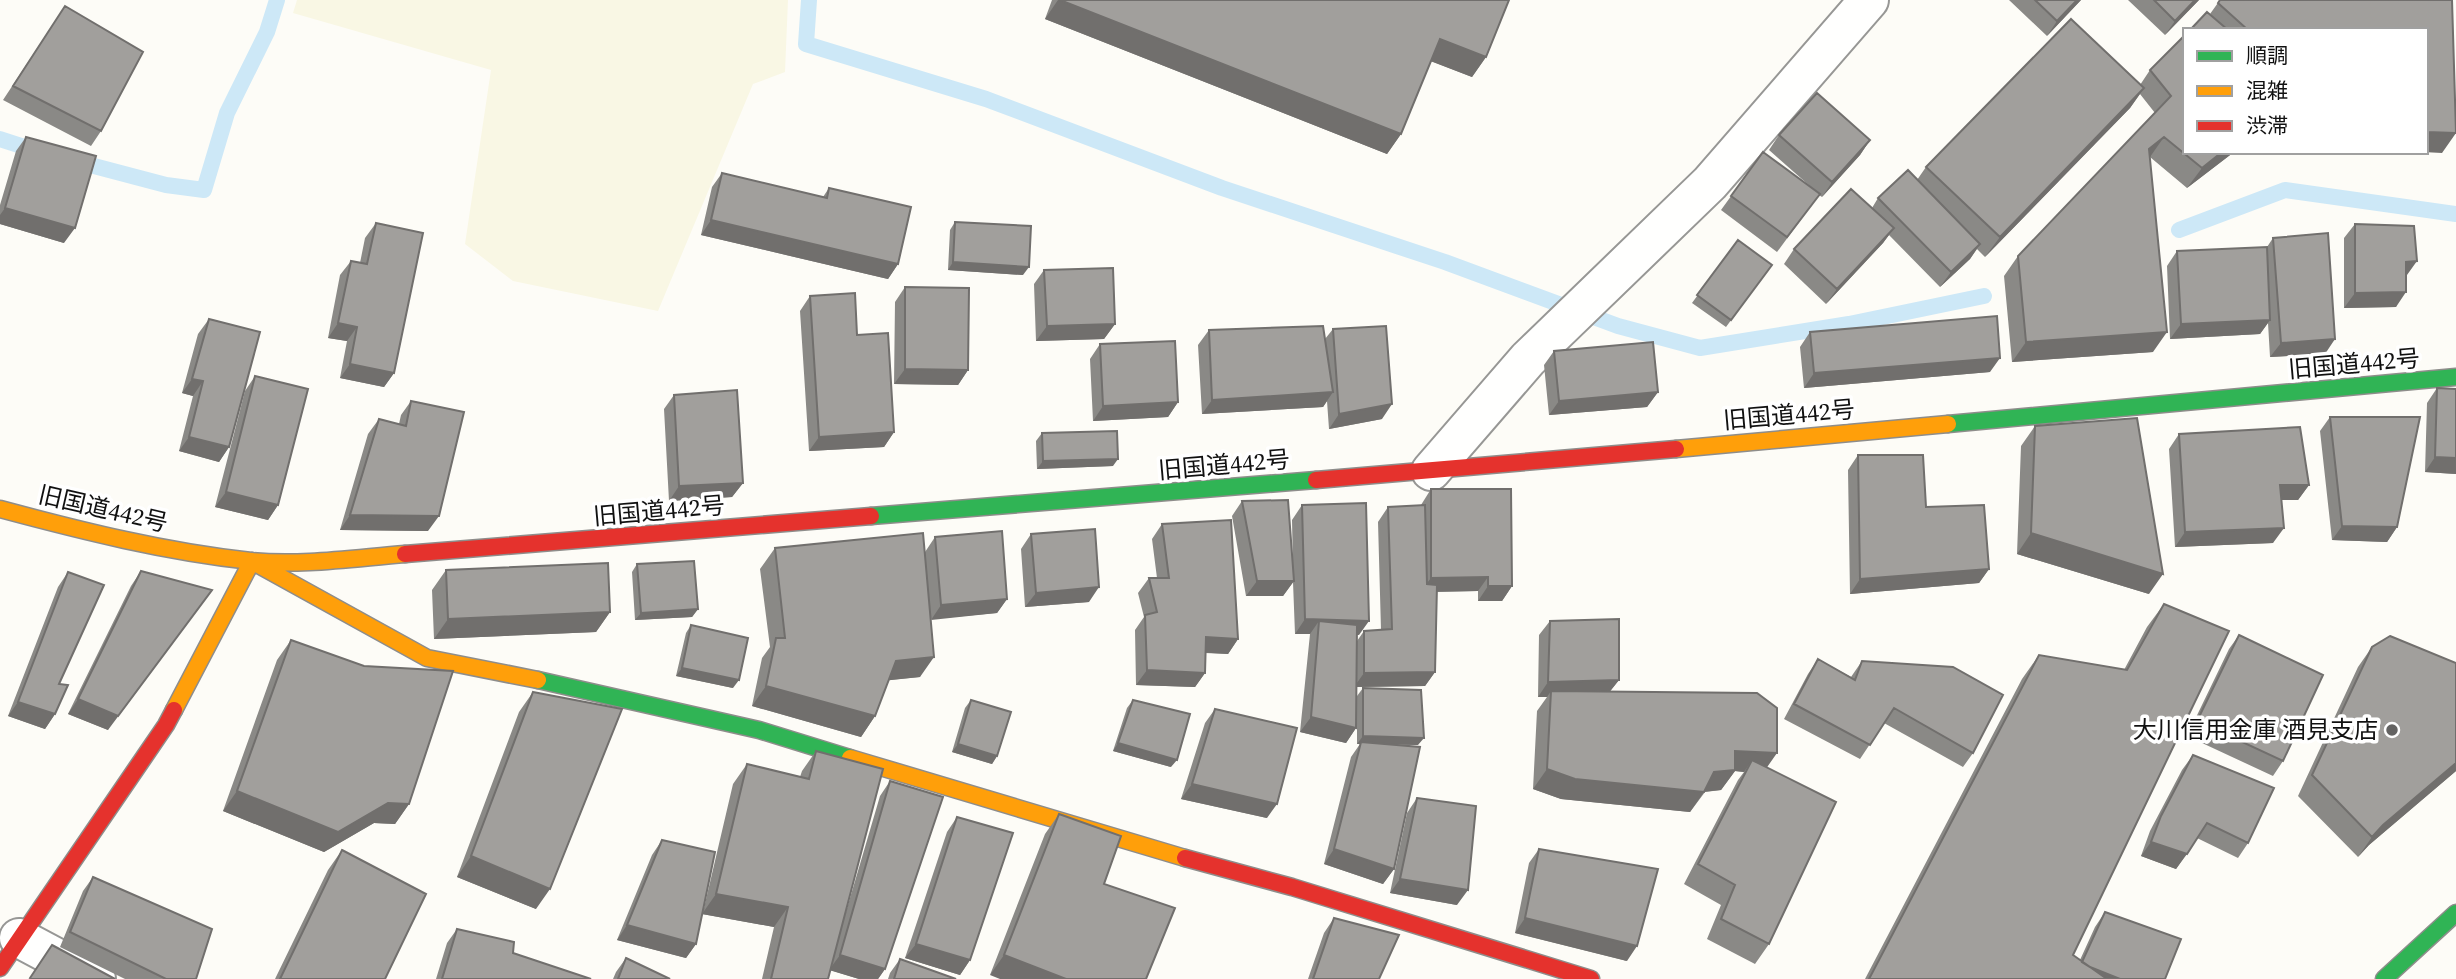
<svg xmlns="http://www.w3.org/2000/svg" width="2456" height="979" font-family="'Source Serif 4','Noto Sans JP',serif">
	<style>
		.farmland { fill: #f9f7e4 }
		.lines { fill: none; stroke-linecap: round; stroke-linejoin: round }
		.stream { stroke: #cde8f7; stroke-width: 16 }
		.street-casing { stroke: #979795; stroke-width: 42 }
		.fast-casing { stroke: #8e8d8b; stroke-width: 19 }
		.slow-casing { stroke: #8e8d8b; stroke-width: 19 }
		.jam-casing { stroke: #8e8d8b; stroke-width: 19 }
		.street { stroke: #fffffe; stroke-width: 38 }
		.fast { stroke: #30b455; stroke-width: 16 }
		.slow { stroke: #ff9f0a; stroke-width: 16 }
		.jam { stroke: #e5322d; stroke-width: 16 }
		.wall { fill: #8a8986 }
		.shaded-wall { fill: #716f6d }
		.building { fill: #a19f9c; stroke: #716f6d; stroke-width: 2 }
		.poi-dot { fill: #646362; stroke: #fff; stroke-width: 2.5 }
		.labels { text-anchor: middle; stroke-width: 7; stroke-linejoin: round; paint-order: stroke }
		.street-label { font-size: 24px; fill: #111; stroke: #fff }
		.poi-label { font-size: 24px; fill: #111; stroke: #fff; text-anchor: end }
	</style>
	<rect width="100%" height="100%" fill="#fdfcf7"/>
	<path class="farmland" d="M297 0H788L785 72 753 84 658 311 513 281 465 244 491 70 293 13Z"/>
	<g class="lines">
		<path class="stream" d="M809 0 806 44 986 99 1222 188 1445 262 1618 326 1700 348 1849 324 1984 296
			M0 139 40 152
			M75 161 166 185 204 190 227 113 267 32 277 0
			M2179 230 2285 190 2456 214"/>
		<defs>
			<path id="street" d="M1431 471 1528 359 1710 183 1869 0
				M19 938 96 979"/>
			<path id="fast" d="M1948 424 2456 377
				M871 516 1316 480
				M538 680 759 730 850 758
				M2384 979 2456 913"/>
			<path id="slow" d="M1676 449 1948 424
				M0 509C82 531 166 552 251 561 301 566 354 558 405 554
				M255 563 427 658 538 680
				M174 710 252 561
				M850 758 1185 858"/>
			<path id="jam" d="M1316 480 1676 449
				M405 554 871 516
				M1185 858 1292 887 1591 979
				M0 968 166 725 174 710"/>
		</defs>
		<use href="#street" class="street-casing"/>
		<use href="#fast" class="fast-casing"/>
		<use href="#slow" class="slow-casing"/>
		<use href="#jam" class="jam-casing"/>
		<use href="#street" class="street"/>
		<use href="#fast" class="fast"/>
		<use href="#slow" class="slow"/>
		<use href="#jam" class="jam"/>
	</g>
	<path class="wall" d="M1052 0H1509L1486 57 1472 77 1431 61 1401 134 1387 154 1045 19Z
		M2009 0H2081L2047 36Z
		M2128 0H2199L2165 35Z
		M2220 0H2452L2442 153 2426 30H2190L2210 14Z
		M65 6 101 131 91 146 3 100Z
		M2185 35V152H2234L2187 188 2150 157 2153 352 2012 362 2004 276 2018 256 2155 113 2140 94 2130 108 1985 257 1977 249 1970 259 1940 287 1889 235 1883 243 1826 304 1784 264 1794 249 1872 208 1878 198 1917 180 1926 167 2140 85 2150 70Z
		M1779 135 1870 140 1860 155 1822 197 1819 195 1777 252 1721 210 1763 152 1811 187 1769 150Z
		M26 137 64 243 0 224V205L16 151Z
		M722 173 823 197 829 188 898 264 888 279 701 235 712 187Z
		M955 222 1023 275 948 270 950 230Z
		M376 223 394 373 384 387 340 378 347 341 328 338 340 275 351 261 360 263 365 238Z
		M2355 224 2407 275 2406 276 2396 307 2344 308V238Z
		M2273 238 2325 354 2270 357 2268 323 2260 334 2170 339 2167 266 2177 251 2267 247Z
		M1738 240 1772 265 1726 327 1692 303Z
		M1044 270 1115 324 1104 339 1036 341 1034 284Z
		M905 287 968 370 958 385 894 384 895 302Z
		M810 296 857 335 894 432 884 447 809 451 800 311Z
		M209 319 229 447 219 462 179 451 193 396 182 393 198 334Z
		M1333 329 1382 419 1329 429 1327 401 1323 407 1202 414 1198 345 1209 330 1325 339Z
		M1810 332 1990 372 1804 388 1800 347Z
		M1100 344 1178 402 1168 417 1093 421 1090 359Z
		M1554 351 1658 392 1647 407 1549 415 1544 365Z
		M255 376 278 505 268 520 215 507 245 391Z
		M2437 388 2456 474 2425 472 2427 403Z
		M674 395 743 483 732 497 669 501 664 409Z
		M411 401 428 531 340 530 368 434 379 419 399 424 401 415Z
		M2330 417 2397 527 2387 542 2332 540 2320 431Z
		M2035 426 2149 594 2017 554 2021 446Z
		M1042 433 1113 466 1037 469 1036 441Z
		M2179 434 2309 485 2298 500H2281L2273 543 2175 547 2169 449Z
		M1858 455 1926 507 1989 569 1979 583 1850 594 1848 470Z
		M1431 489 1512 586 1502 601H1478V591L1436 592 1435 672 1425 686 1356 687V728L1346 743 1300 732 1310 634H1295L1293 582 1283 596H1246L1232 516 1242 501 1293 569 1292 520 1302 505 1359 635H1357V641L1364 631 1381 630 1378 522 1388 507 1421 505Z
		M1162 524 1238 639 1228 654 1205 653V673L1195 687 1136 685 1135 630 1144 617 1138 593 1149 578H1157L1152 539Z
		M1031 534 1089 602 1025 607 1021 549Z
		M935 537 1007 599 997 613 931 619 920 677 889 680 875 716 861 737 752 706 762 658 770 647 760 569 775 548 925 552Z
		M637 564 698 609 692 617 635 620 632 572Z
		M446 570 610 612 596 632 434 639 432 590Z
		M141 571 108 730 68 714 131 586Z
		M68 572 59 684 55 714 45 729 8 716 58 587Z
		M2164 604 2073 955 2080 960 2095 927 2105 912 2165 979H1865L2022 679 2039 655 2124 670 2147 627Z
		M1550 621 1619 680 1610 691 1767 767 1769 944 1755 964 1707 939 1721 905 1684 884 1738 780 1744 772 1735 771 1721 790 1705 792 1690 812 1561 799 1533 789 1537 711 1547 697H1538L1539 635Z
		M691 625 733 688 676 676 686 633Z
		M2239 635 2283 761 2273 776 2187 736 2229 649Z
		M291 640 409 804 395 824 374 823 324 852 223 811 277 660Z
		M2372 647 2456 663V771L2369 845 2358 857 2298 796 2358 667Z
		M1818 659 1851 677 1862 661 1973 753 1963 767 1884 723 1860 759 1784 719 1808 674Z
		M1363 688 1418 745 1387 744 1394 869 1383 884 1324 864 1351 757 1360 744H1357V696Z
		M533 692 536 909 457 877 519 712Z
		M971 700 997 756 992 764 952 752 965 708Z
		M1133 700 1171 767 1113 751 1127 708Z
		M1215 709 1267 818 1181 799 1205 723Z
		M816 751 838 939 880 796 890 781 885 969 878 979H859L830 970 828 979H762L774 927 702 914 696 944 686 958 617 940 652 855 662 840 704 908 733 784 747 764 800 777 802 771Z
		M2193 755 2248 843 2238 858 2197 838 2176 869 2141 856 2150 831 2182 770Z
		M1417 798 1457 905 1390 893 1407 813Z
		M1059 814 1121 836 990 975 1045 834Z
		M957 817 970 960 960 975 905 958 947 832Z
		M1539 849 1627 961 1515 933 1529 863Z
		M342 850 385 979H275L328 870Z
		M93 877 196 979H125L60 947 83 891Z
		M1334 918 1379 979H1308L1324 933Z
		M457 929 513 953 591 979H436L447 943Z
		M626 958 670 979H613L616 972Z
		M900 959 956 979H888L890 973Z"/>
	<path class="shaded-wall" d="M1058 0H1060L1401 134 1387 154 1045 19Z
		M2077 0H2081L2047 36 2057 21Z
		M2195 0H2199L2165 35 2175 21Z
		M1440 39 1486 57 1472 77 1425 59Z
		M2144 88 2130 108 1985 257 2000 237Z
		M2426 132 2456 133 2442 153 2423 152H2426Z
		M2164 137 2150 157 2149 149Z
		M1870 140 1860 155 1822 197 1832 182Z
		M2222 152H2234L2187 188 2202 168Z
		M5 208 75 228 64 243 0 224V215Z
		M711 220 898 264 888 279 701 235Z
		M1894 228 1883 243 1826 304 1837 289Z
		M1980 244 1970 259 1940 287 1951 272Z
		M2417 261 2407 275 2395 276 2406 262Z
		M953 262 1029 267 1023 275 948 270Z
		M2406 292 2396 307 2344 308 2355 293Z
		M2270 320 2260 334 2170 339 2181 324Z
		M338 323 357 327 347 341 328 338Z
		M1115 324 1104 339 1036 341 1047 326Z
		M2167 332 2153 352 2012 362 2026 342Z
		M2335 339 2325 354 2270 357 2281 343Z
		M2000 358 1990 372 1804 388 1814 373Z
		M350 364 394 373 384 387 340 378Z
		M905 369 968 370 958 385 894 384Z
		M192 379 203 381 193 396 182 393Z
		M1333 392 1323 407 1202 414 1212 400Z
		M1658 392 1647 407 1549 415 1559 401Z
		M1178 402 1168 417 1093 421 1103 406Z
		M1392 404 1382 419 1329 429 1339 414Z
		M894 432 884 447 809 451 819 437Z
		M189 437 229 447 219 462 179 451Z
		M2435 457 2456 458V474L2425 472Z
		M1118 459 1113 466 1037 469 1043 461Z
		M743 483 732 497 669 501 679 486Z
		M2280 485H2309L2298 500H2270Z
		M226 492 278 505 268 520 215 507Z
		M350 515 439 516 428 531 340 530Z
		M2342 526 2397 527 2387 542 2332 540Z
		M2284 528 2273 543 2175 547 2185 532Z
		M2031 533 2163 574 2149 594 2017 554Z
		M1989 569 1979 583 1850 594 1860 579Z
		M1488 577 1478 591 1420 592 1431 578Z
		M1257 581H1294L1283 596H1246Z
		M1488 586H1512L1502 601H1478Z
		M1099 587 1089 602 1025 607 1036 593Z
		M1007 599 997 613 931 620 941 605Z
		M201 605 108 730 68 714 78 699Z
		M698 609 692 617 635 620 641 613Z
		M610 612 596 632 434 639 448 619Z
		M1305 619 1369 621 1359 635 1318 634 1319 621 1310 634H1295Z
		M1206 637 1238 639 1228 654 1195 652Z
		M934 657 920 677 882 681 896 661Z
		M682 668 739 680 733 688 676 676Z
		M1147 670 1205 673 1195 687 1136 685Z
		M1435 672 1425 686 1354 687 1364 673Z
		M1619 680 1608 694 1551 691 1547 697H1538L1548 682Z
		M766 686 875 716 861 737 752 706Z
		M18 702 55 714 45 729 8 716Z
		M1311 717 1356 728 1346 743 1300 732Z
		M1363 736 1424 738 1418 745 1357 744Z
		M1118 743 1177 760 1171 767 1113 751Z
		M958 744 997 756 992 764 952 752Z
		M1735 751 1777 753 1763 773 1752 760 1744 772 1735 771 1721 790 1702 792H1704L1690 812 1561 799 1533 789 1547 769 1714 772Z
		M2456 763V771L2369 845 2358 857 2372 837 2383 825Z
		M1192 784 1277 804 1267 818 1181 799Z
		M237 791 388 803 409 804 395 824 374 823 324 852 223 811Z
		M2151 842 2187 854 2176 869 2141 856Z
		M1334 849 1394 869 1383 884 1324 864Z
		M471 856 550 889 536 909 457 877Z
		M1400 879 1468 890 1457 905 1390 893Z
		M716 894 788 907 774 927 702 914Z
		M1525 918 1637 946 1627 961 1515 933Z
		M627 925 696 944 686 958 617 940Z
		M916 944 970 960 960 975 905 958Z
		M840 955 885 969 878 979H859L829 970Z
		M1004 955 1066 979H1000L990 975Z
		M2082 964 2120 979H2072Z"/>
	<path class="building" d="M1060 0H1509L1486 57 1440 39 1401 134Z
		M2035 0H2077L2057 21Z
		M2154 0H2195L2175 21Z
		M2220 0H2452L2456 133 2426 132V30H2248L2218 3Z
		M65 6 143 52 101 131 13 86Z
		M2207 12 2228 30H2190Z
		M2071 19 2144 88 2000 237 1926 167Z
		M2185 35V152H2222L2202 168 2164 137 2149 149 2167 332 2026 342 2018 256 2171 96 2150 70Z
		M1817 93 1870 140 1832 182 1779 135Z
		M26 137 96 156 75 228 5 208Z
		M1763 152 1820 194 1787 237 1731 196Z
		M1908 170 1980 244 1951 272 1878 198Z
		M722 173 827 198 829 188 911 207 898 264 711 220Z
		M1851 189 1894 228 1837 289 1794 249Z
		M955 222 1031 226 1029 267 953 262Z
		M376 223 423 233 394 373 350 364 357 327 338 323 351 261 367 264Z
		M2355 224 2414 226 2417 261 2406 262V292L2355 293Z
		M2328 233 2335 339 2281 343 2273 238Z
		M1738 240 1772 265 1731 320 1697 295Z
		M2267 247 2270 320 2181 324 2177 251Z
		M1113 268 1115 324 1047 326 1044 270Z
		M905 287 969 288 968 370 905 369Z
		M855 293 857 335 888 333 894 432 819 437 810 296Z
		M1997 316 2000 358 1814 373 1810 332Z
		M209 319 260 332 229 447 189 437 203 381 192 379Z
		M1323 326 1333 392 1212 400 1209 330Z
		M1386 326 1392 404 1339 414 1333 329Z
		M1175 341 1178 402 1103 406 1100 344Z
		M1653 342 1658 392 1559 401 1554 351Z
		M255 376 308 389 278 505 226 492Z
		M2437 388 2456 389V458L2435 457Z
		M737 390 743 483 679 486 674 395Z
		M411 401 464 412 439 516 350 515 379 419 406 426Z
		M2330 417H2420L2397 527 2342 526Z
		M2137 418 2163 574 2031 533 2035 426Z
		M2300 427 2309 485H2280L2284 528 2185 532 2179 434Z
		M1117 431 1118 459 1043 461 1042 433Z
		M1858 455H1923L1926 507 1984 505 1989 569 1860 579Z
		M1431 489H1511L1512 586H1488V577L1431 578Z
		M1288 500 1294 581H1257L1242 501Z
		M1366 503 1369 621 1305 619 1302 505Z
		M1425 505 1427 584 1437 585 1435 672 1364 673V631L1392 629 1388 507Z
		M1231 520 1238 639 1206 637 1205 673 1147 670 1145 615 1157 612 1149 578H1169L1162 524Z
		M1095 529 1099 587 1036 593 1031 534Z
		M1002 531 1007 599 941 605 935 537Z
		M923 533 934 657 896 661 875 716 766 686 776 638H785L775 548Z
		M694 561 698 609 641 613 637 564Z
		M608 563 610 612 448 619 446 570Z
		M141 571 212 590 118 716 78 699Z
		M68 572 104 585 59 684 68 685 55 714 18 702Z
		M2164 604 2229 631 2073 955 2107 979H1869L2039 655 2127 670Z
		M1619 619V680L1548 682 1550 621Z
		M1319 621 1357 625 1356 728 1311 717Z
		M691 625 748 638 739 680 682 668Z
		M2239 635 2323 675 2283 761 2197 721Z
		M2390 636 2456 663V763L2383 825 2372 837 2312 775 2372 647Z
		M291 640 364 666 453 671 409 804 388 803 338 832 237 791Z
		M1818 659 1855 680 1862 661 1953 667 2003 695 1973 753 1894 708 1870 745 1794 704Z
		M1363 688 1421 690 1424 738 1363 736Z
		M1551 691 1757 693 1777 708V753L1735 751V770L1714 772 1704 792 1575 779 1547 769Z
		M533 692 622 709 550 889 471 856Z
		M971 700 1011 712 997 756 958 744Z
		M1133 700 1190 714 1177 760 1118 743Z
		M1215 709 1297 728 1277 804 1192 784Z
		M1361 742 1420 747 1394 869 1334 849Z
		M816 751 883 769 828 979H771L788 907 716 894 747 764 809 779Z
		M2193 755 2274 788 2248 843 2207 823 2187 854 2151 842 2161 816Z
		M1752 760 1836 802 1769 944 1721 919 1735 885 1698 864Z
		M890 781 943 797 885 969 840 955Z
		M1417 798 1476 806 1468 890 1400 879Z
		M1059 814 1121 836 1104 884 1175 908 1146 979H1066L1004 955Z
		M957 817 1013 833 970 960 916 944Z
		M662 840 715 852 696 944 627 925Z
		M1539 849 1658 869 1637 946 1525 918Z
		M342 850 426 894 385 979H280Z
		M93 877 212 929 196 979H166L70 932Z
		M2105 912 2181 939 2165 979H2120L2090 967 2082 962Z
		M1334 918 1399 935 1379 979H1313Z
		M457 929 514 942 513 953 591 979H442Z
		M52 945 115 979H32L30 978Z
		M626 958 670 979H618Z
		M900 959 956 979H894Z"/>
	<circle class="poi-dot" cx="2392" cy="730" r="7"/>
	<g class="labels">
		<g class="street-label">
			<text transform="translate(2354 364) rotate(-5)" y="8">旧国道442号</text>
			<text transform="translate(1789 415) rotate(-5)" y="8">旧国道442号</text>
			<text transform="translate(1224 465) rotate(-5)" y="8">旧国道442号</text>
			<text transform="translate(103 509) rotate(13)" y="8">旧国道442号</text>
			<text transform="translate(659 511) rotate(-5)" y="8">旧国道442号</text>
		</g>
		<g class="poi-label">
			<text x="2378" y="738">大川信用金庫 酒見支店</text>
		</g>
	</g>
	<rect x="2183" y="28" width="245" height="126" fill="#ffffff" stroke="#a0a0a0" stroke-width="2"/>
	<rect x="2197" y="51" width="35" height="10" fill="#30b455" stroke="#a0a0a0" stroke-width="2"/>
	<text x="2246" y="63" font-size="21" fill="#111111">順調</text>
	<rect x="2197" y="86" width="35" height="10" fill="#ff9f0a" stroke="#a0a0a0" stroke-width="2"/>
	<text x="2246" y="98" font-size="21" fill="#111111">混雑</text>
	<rect x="2197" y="121" width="35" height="10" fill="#e5322d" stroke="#a0a0a0" stroke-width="2"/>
	<text x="2246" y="133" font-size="21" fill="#111111">渋滞</text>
</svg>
